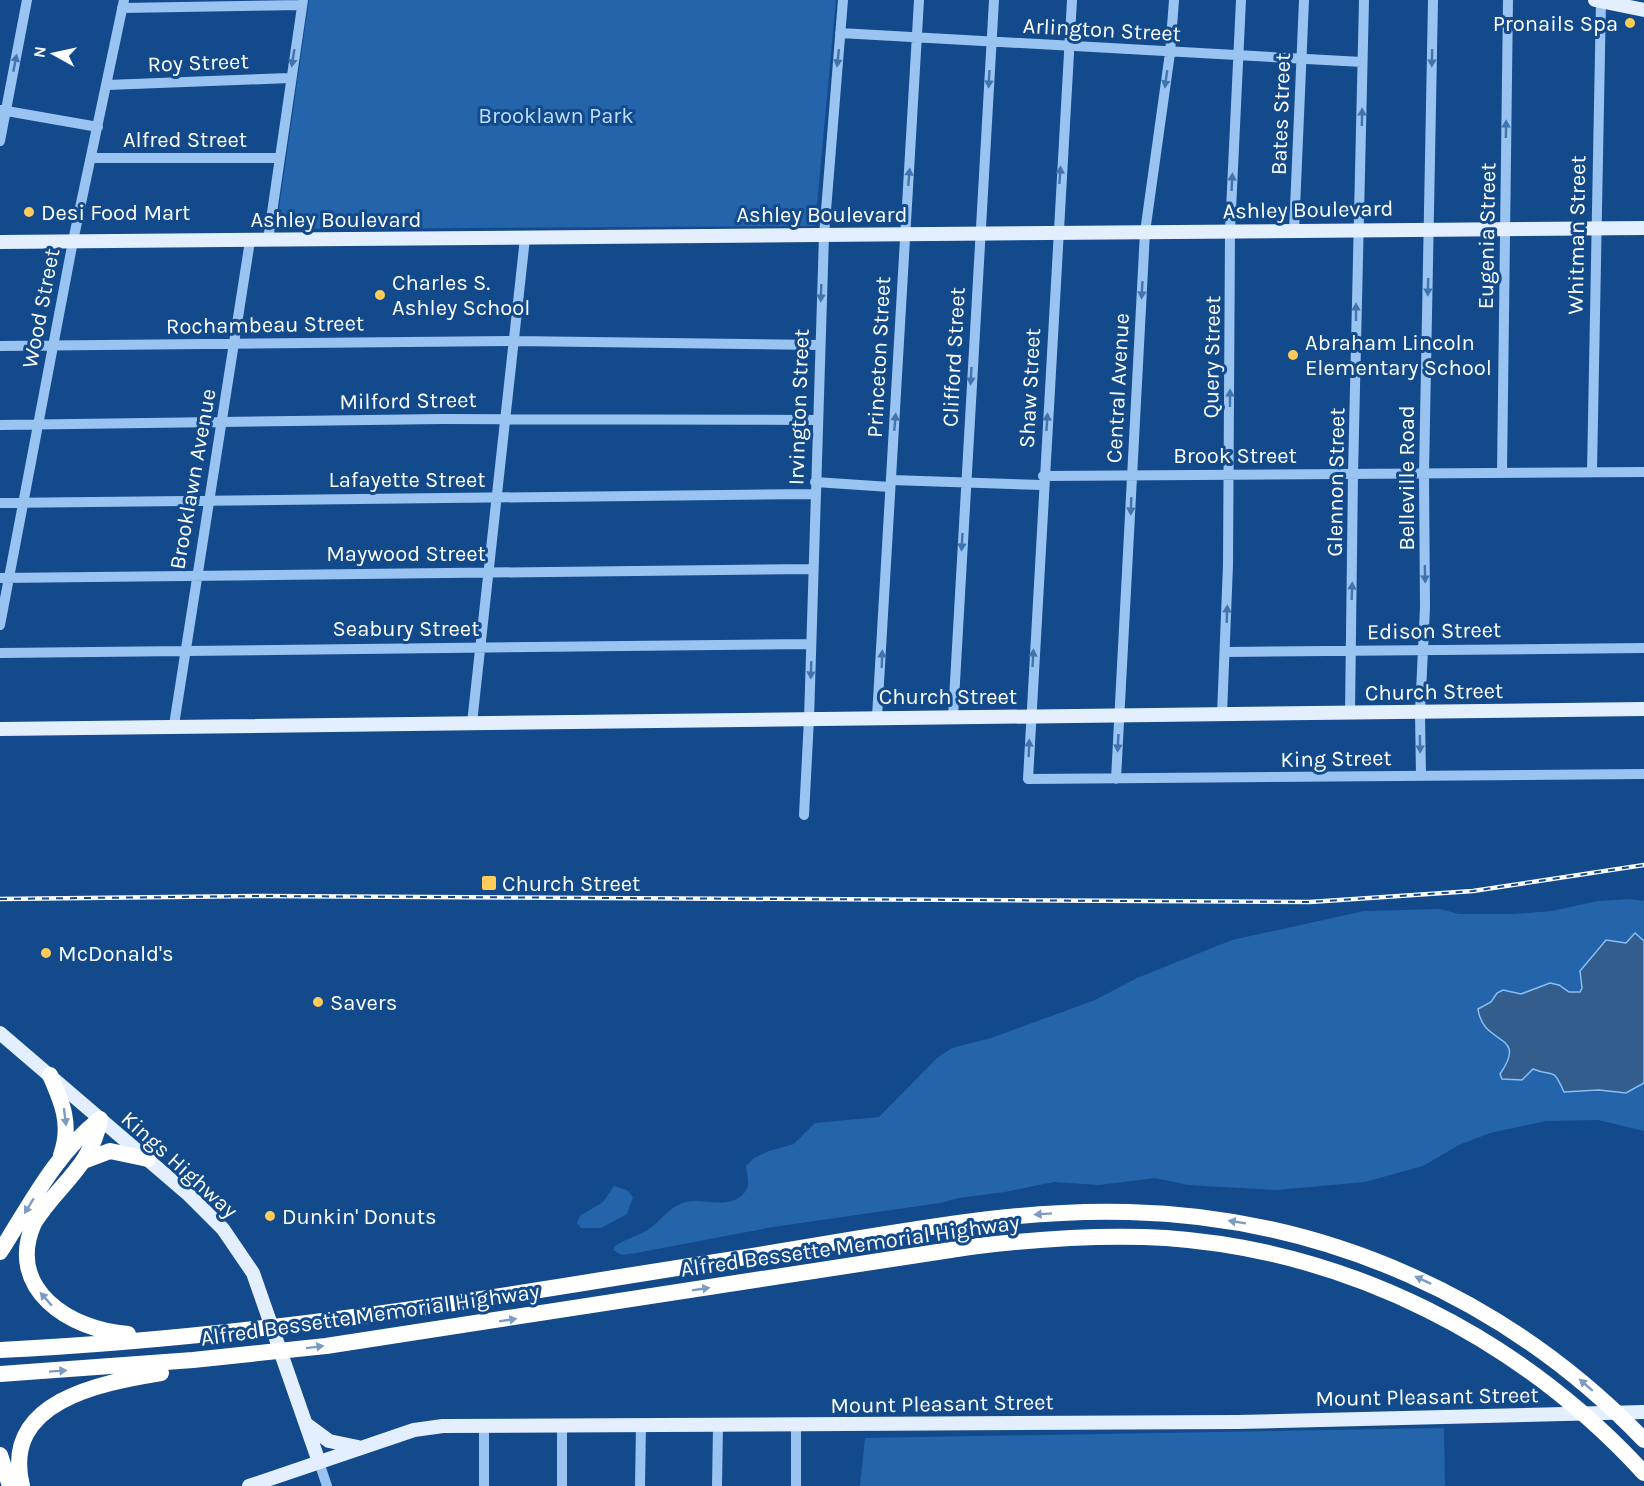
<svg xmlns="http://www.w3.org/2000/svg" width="1644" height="1486" font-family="Karla,sans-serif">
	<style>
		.green { fill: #2364ab }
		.water { fill: #335d8d; stroke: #8abff5; stroke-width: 1.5 }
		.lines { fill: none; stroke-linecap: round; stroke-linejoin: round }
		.minor { stroke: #99c3f1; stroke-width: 10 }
		.major { stroke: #e3efff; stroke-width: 14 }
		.highway { stroke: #fff; stroke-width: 16 }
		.rail-casing { stroke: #fff; stroke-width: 4.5 }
		.rail { stroke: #124a8b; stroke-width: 2; stroke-dasharray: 7; stroke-linecap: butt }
		.oneway { fill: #4174af }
		.oneway2 { fill: #7d9bbf }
		.poi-dot { fill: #ffcb59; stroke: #124a8b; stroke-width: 2 }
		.labels { text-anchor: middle; stroke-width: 6; stroke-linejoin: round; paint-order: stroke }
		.poi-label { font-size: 22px; fill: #fff; stroke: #124a8b; text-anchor: start }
		.street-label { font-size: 22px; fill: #fff; stroke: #124a8b }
		.park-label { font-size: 22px; fill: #bfddfc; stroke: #124a8b }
	</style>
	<rect width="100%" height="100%" fill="#124a8b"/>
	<path class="green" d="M309 0H836L815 226 276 229Z
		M1631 899 1644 901V941L1621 944 1606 940 1602 943 1580 971 1581 991 1569 992 1559 985 1521 994 1503 990 1497 993 1491 1002 1481 1006 1491 1034 1507 1043 1510 1049 1508 1062 1500 1074 1504 1079 1522 1080 1533 1069 1555 1074 1565 1092 1608 1091 1644 1083V1131L1598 1120 1546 1121 1490 1133 1459 1145 1423 1166 1365 1182 1276 1190 1188 1185 1155 1178 1099 1185 1054 1182 1005 1192 959 1198 940 1203 773 1227 636 1253 622 1255 613 1250 615 1246C624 1240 634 1237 644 1232 660 1224 667 1207 686 1202 703 1198 725 1209 741 1196 752 1187 747 1178 746 1166L754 1158 769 1151 794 1144 815 1123 879 1117 937 1058 952 1048 991 1038 1095 1000 1137 978 1232 940 1364 911 1440 909 1459 914H1514L1552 911 1598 901Z
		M614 1186 627 1190 633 1197 627 1214 601 1228H581L577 1223 580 1216 603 1202Z
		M1444 1428 1445 1486H860L865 1438Z"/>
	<path class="water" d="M1635 933 1644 941V1083L1626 1093 1599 1090 1564 1092C1552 1065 1554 1078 1533 1069L1522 1080 1502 1079 1500 1074C1529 1032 1483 1047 1478 1009L1491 1002 1497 993 1503 990 1521 994 1550 983 1559 985 1569 992H1580L1582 988 1580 971 1606 940 1626 943Z"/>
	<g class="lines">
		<path class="minor" d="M1072 0 1028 779 1644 774
			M122 8 302 5
			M840 33 1362 62
			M107 85 290 78
			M1 110 98 127
			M0 141 27 0
			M92 158H278
			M1294 231 1304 0
			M268 240 303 0
			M0 346 514 341 819 345
			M0 425 443 419 817 420
			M1592 472 1601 0
			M1502 473 1508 0
			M1043 476 1644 472
			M891 480 1042 485
			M815 482 890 487
			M0 503 814 494
			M0 578 813 569
			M0 625 73 241 124 0
			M1226 652 1644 648
			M0 653 811 644
			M1350 713 1353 474 1364 0
			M1222 714 1228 565 1230 231 1241 0
			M877 717 919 0
			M953 717 994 0
			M472 723 525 238
			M174 725 250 241
			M1421 776 1420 713 1425 607 1424 473 1433 0
			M1116 779 1145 232 1170 53 1174 0
			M804 815 809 719 824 235 843 0
			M319 1462 327 1486
			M484 1486V1425
			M562 1486V1425
			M640 1486 641 1425
			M717 1486 718 1425
			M796 1486V1426"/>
		<path class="major" d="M1595 0 1644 10
			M0 242 1644 228
			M0 729 1644 709
			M0 1033 189 1195 223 1229 253 1273 319 1462
			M306 1424 329 1441 358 1447
			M249 1486 414 1430 443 1426 1237 1422 1644 1412"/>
		<path class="highway" d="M50 1075C62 1102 72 1125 61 1155
			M100 1119C91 1168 58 1184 34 1223 5 1289 70 1330 128 1334
			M86 1160 110 1151 148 1159
			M0 1252C30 1205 55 1154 100 1119
			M0 1350C204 1340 406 1312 608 1279 690 1266 773 1253 855 1239 946 1224 1037 1209 1129 1212 1326 1217 1508 1299 1644 1440
			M0 1374 193 1360 326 1346 970 1247C1035 1239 1101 1234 1166 1238 1350 1251 1520 1338 1644 1473
			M0 1455 10 1486
			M22 1486C1 1401 100 1383 161 1373"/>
		<defs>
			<path id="rail" d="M0 899 261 896 1310 902 1473 891 1644 865"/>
		</defs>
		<use href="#rail" class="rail-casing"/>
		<use href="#rail" class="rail"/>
	</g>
	<defs><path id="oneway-solid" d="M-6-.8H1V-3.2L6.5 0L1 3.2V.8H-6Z" transform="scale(1.5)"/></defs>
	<g class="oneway">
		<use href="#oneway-solid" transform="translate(293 58) rotate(99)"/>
		<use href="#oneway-solid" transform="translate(838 58) rotate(96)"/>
		<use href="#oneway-solid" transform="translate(1432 58) rotate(91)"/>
		<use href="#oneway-solid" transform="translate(15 63) rotate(-79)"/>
		<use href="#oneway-solid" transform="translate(989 79) rotate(93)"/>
		<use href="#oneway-solid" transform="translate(1166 79) rotate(98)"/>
		<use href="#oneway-solid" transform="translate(1362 117) rotate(-89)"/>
		<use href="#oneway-solid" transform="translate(1506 129) rotate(-89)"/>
		<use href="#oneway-solid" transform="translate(1060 175) rotate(-86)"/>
		<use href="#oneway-solid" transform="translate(909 177) rotate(-85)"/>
		<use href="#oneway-solid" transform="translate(1232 182) rotate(-87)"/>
		<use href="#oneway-solid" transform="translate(1428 287) rotate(91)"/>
		<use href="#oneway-solid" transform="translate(1142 290) rotate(93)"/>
		<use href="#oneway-solid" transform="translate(821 293) rotate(92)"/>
		<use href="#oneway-solid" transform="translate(1356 312) rotate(-90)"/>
		<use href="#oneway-solid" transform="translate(971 376) rotate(93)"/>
		<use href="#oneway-solid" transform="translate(1230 398) rotate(-90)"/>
		<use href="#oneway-solid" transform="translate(895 422) rotate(-85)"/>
		<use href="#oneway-solid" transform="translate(1047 422) rotate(-86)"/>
		<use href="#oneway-solid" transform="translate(1131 506) rotate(92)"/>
		<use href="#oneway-solid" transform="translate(962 542) rotate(93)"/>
		<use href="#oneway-solid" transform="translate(1425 574) rotate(89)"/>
		<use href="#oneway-solid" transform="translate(1352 591) rotate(-88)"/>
		<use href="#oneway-solid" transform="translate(1227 614) rotate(-88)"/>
		<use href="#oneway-solid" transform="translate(1033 658) rotate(-87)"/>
		<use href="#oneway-solid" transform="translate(882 659) rotate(-88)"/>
		<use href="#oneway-solid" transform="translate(811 670) rotate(92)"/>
		<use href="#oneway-solid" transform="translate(1118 743) rotate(93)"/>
		<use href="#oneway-solid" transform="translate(1420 744) rotate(89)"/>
		<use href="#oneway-solid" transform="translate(1029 748) rotate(-88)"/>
	</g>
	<g class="oneway2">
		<use href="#oneway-solid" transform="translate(65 1117) rotate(83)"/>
		<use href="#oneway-solid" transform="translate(29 1206) rotate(122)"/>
		<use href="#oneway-solid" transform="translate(1043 1214) rotate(176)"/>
		<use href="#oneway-solid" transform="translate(1237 1222) rotate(-171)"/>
		<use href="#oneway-solid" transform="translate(1423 1280) rotate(-155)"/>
		<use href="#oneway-solid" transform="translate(701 1289) rotate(-9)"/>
		<use href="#oneway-solid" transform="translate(46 1299) rotate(-131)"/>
		<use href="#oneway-solid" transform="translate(508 1320) rotate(-9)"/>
		<use href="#oneway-solid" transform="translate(315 1347) rotate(-7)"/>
		<use href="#oneway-solid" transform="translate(58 1371) rotate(-4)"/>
		<use href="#oneway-solid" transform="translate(1586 1385) rotate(-139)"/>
	</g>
	<g class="poi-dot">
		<circle cx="1630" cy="23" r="6"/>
		<circle cx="29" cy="212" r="6"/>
		<circle cx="380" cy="295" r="6"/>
		<circle cx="1293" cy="355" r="6"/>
		<rect x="481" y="875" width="16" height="16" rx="3"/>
		<circle cx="46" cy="953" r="6"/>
		<circle cx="318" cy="1002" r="6"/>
		<circle cx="270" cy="1216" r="6"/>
	</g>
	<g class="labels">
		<g class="poi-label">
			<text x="1618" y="31" text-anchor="end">Pronails Spa</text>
			<text x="41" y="220">Desi Food Mart</text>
			<text x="392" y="290">Charles S.<tspan x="392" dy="25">Ashley School</tspan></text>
			<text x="1305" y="350">Abraham Lincoln<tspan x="1305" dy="25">Elementary School</tspan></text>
			<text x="502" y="891">Church Street</text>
			<text x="58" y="961">McDonald's</text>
			<text x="330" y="1010">Savers</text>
			<text x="282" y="1224">Dunkin' Donuts</text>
		</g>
		<g class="street-label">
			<text transform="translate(1102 29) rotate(3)" y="8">Arlington Street</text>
			<text transform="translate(198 62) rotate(-2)" y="8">Roy Street</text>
			<text transform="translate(1280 114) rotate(-88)" y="8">Bates Street</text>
			<text x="185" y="147">Alfred Street</text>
			<text transform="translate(1308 209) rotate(-1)" y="8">Ashley Boulevard</text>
			<text x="822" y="222">Ashley Boulevard</text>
			<text x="336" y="227">Ashley Boulevard</text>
			<text transform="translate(1576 235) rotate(-89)" y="8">Whitman Street</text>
			<text transform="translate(1486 236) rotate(-89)" y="8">Eugenia Street</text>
			<text transform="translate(40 308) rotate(-79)" y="8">Wood Street</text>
			<text transform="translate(265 324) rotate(-1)" y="8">Rochambeau Street</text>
			<text transform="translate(878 357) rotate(-87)" y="8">Princeton Street</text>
			<text transform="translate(953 357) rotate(-87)" y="8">Clifford Street</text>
			<text transform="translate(1211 357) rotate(-89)" y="8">Query Street</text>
			<text transform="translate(1029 388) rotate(-87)" y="8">Shaw Street</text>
			<text transform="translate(1117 388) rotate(-87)" y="8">Central Avenue</text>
			<text transform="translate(408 400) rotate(-1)" y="8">Milford Street</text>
			<text transform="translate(798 407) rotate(-88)" y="8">Irvington Street</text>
			<text x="1235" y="463">Brook Street</text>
			<text transform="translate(1406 478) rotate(-90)" y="8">Belleville Road</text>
			<text transform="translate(192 479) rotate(-80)" y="8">Brooklawn Avenue</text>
			<text x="407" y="487">Lafayette Street</text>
			<text transform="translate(1335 482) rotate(-89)" y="8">Glennon Street</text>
			<text x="406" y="561">Maywood Street</text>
			<text x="406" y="636">Seabury Street</text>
			<text transform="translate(1434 630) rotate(-1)" y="8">Edison Street</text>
			<text transform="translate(1434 691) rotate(-1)" y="8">Church Street</text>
			<text x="948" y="704">Church Street</text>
			<text transform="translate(1336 758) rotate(-1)" y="8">King Street</text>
			<text transform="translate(180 1164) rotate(42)" y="8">Kings Highway</text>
			<text transform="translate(850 1245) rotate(-8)" y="8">Alfred Bessette Memorial Highway</text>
			<text transform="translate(370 1314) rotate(-8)" y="8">Alfred Bessette Memorial Highway</text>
			<text transform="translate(1427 1396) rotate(-1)" y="8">Mount Pleasant Street</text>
			<text transform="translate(942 1403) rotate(-1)" y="8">Mount Pleasant Street</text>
		</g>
		<g class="park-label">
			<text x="556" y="123">Brooklawn Park</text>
		</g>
	</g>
	<g transform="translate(54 54) rotate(278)" stroke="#124a8b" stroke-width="4.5" paint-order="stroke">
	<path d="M0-4.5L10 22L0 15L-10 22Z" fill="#ffffff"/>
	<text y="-9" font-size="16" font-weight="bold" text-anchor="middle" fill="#ffffff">N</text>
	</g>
</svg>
